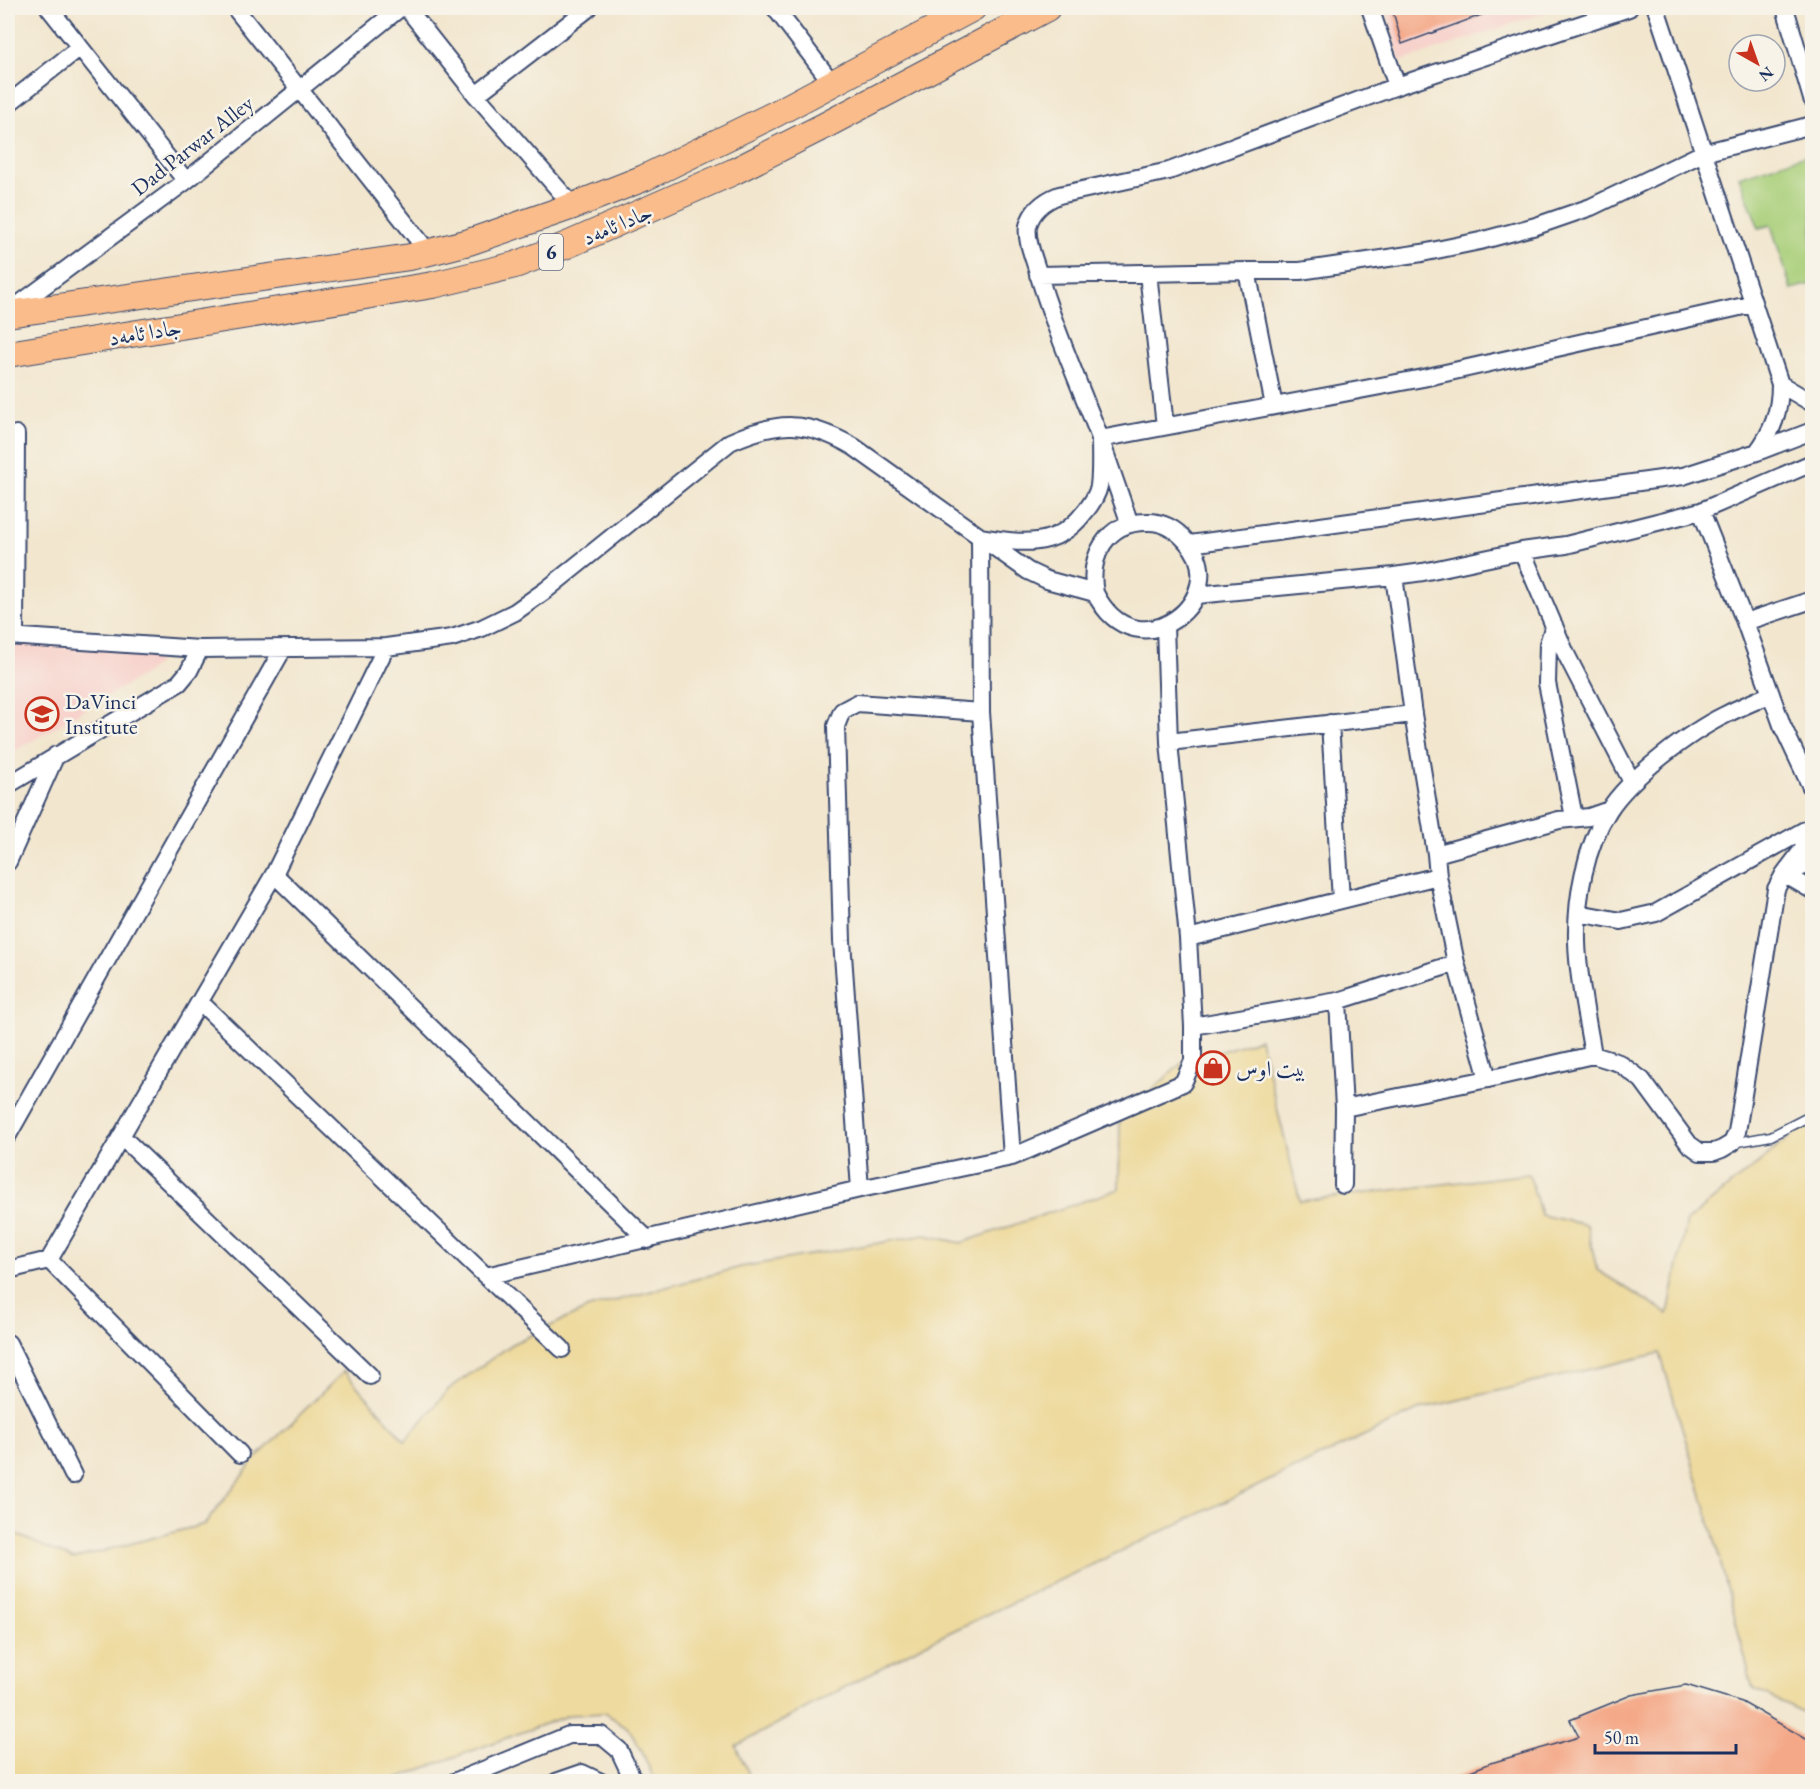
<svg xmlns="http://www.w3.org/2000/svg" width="1820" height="1789" font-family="'EB Garamond',Amiri,serif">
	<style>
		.built { fill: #f7d0ca }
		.green { fill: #a9cf79; stroke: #627f6c; stroke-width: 1.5 }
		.sand { fill: #eeda9e; stroke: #84847e; stroke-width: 1.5 }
		.building { fill: #f4a887 }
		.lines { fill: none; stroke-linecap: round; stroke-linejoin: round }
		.service-casing { stroke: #3b4a6f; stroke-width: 11 }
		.minor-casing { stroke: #3b4a6f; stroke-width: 20 }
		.primary-casing { stroke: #3b4a6f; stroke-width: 28 }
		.service { stroke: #fff; stroke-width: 8 }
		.minor { stroke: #fff; stroke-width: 16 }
		.primary { stroke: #f9bc8a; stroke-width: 26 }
		.labels { text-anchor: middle; stroke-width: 5; stroke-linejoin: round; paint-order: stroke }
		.shield { fill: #f7f3e8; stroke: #5d6a87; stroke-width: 1.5 }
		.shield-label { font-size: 21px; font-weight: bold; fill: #1b2f5e }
		.street-label { font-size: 22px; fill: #1b2f5e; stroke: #f7f3e8 }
		.poi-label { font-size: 22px; fill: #1b2f5e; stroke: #f7f3e8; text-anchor: start }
	</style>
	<rect width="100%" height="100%" fill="#f7f3e8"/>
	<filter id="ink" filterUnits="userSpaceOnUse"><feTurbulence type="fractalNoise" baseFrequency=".0167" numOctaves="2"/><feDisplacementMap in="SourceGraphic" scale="12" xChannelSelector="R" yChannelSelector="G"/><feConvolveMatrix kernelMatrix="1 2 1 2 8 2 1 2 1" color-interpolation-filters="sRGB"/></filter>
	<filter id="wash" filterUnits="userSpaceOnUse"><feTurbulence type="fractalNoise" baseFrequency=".008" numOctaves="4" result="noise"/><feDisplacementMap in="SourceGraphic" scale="24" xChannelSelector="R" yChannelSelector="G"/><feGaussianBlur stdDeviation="1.35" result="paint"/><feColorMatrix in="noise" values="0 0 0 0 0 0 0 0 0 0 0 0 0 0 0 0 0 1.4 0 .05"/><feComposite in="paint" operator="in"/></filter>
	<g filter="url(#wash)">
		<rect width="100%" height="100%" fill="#f2e6ce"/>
		<path class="built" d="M1387 8H1558L1400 62Z
			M8 642 162 654 156 665 145 674 8 755Z"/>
		<path class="green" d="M1806 155 1812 161V284L1791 289 1771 225 1759 228 1739 177Z"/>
		<path class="sand" d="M1260 1039 1300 1201 1529 1174 1541 1215 1587 1225 1597 1270 1668 1314 1687 1221 1812 1119V1716L1753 1689 1713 1533 1660 1353 1420 1409 923 1645 736 1746 752 1781H655L641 1749 627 1727 605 1713 569 1715 389 1781H8V1531L73 1559 205 1524 255 1459 344 1371 405 1441 449 1389 514 1343 589 1308 741 1267 925 1235 961 1243 1119 1189 1120 1119 1181 1064Z"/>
		<g id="blocks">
			<path class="building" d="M1392 8H1497L1498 9 1402 44Z
				M1686 1685 1742 1702 1808 1740 1812 1746V1782H1448L1447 1780 1491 1763 1579 1737 1570 1720 1631 1695Z"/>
		</g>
	</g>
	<g filter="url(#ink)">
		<use href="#blocks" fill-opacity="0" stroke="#3b4a6f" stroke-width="1.5"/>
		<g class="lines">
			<defs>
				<path id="service" d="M1732 1143 1771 1136 1812 1115"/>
				<path id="minor" d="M49 8 186 181
					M235 8 429 253
					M407 8 476 95 573 206
					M775 8 832 83
					M1370 8 1397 86
					M1656 8 1780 384C1780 411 1773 431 1757 452
					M1785 8 1812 99
					M476 95 589 8
					M8 104 79 48
					M1247 271 1274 406
					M1148 273 1165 426
					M1038 275 1247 271H1300L1422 253 1480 241 1536 226 1591 207 1703 153 1812 125
					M10 311 186 181 400 8
					M1780 384 1812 403
					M1701 511 1745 622 1782 725 1812 789
					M1130 524C1120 495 1110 466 1100 438 1078 381 1053 325 1036 266 1032 253 1026 239 1028 226 1032 210 1044 201 1059 195L1169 171 1397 86 1629 8
					M1190 544 1683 476 1757 452 1812 431
					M1522 551 1566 654 1632 782
					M1394 576 1413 714 1436 854 1438 876 1456 963 1488 1079
					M1196 595 1394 576 1423 572 1522 551 1566 545 1701 511 1812 463
					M1745 622 1812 600
					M1554 625 1548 644 1547 683 1574 817
					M8 636 200 649 386 647 452 638 482 628 515 612 546 590 730 442C778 420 807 420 854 447L1028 571 1047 580 1095 593C1138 678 1237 594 1186 541 1176 529 1162 521 1146 522 1106 522 1088 557 1095 593
					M15 636 16 434
					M1330 723 1341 900
					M1169 742 1413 714
					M8 785 179 683 189 671 200 649
					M1436 854 1559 820 1589 817 1609 810
					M8 862 56 755
					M274 874 648 1240
					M1784 874 1812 890
					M1784 874 1812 863
					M1578 913 1621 921 1656 913 1812 826
					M1188 938 1438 876
					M1338 1001 1344 1108 1343 1185
					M200 1002 562 1349
					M1193 1026 1338 1001 1456 963
					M1593 1055C1587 1018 1578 979 1577 942 1576 898 1585 847 1609 810 1630 777 1690 732 1725 715 1740 707 1756 701 1771 694
					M1344 1108 1488 1079 1593 1055 1619 1063 1642 1080 1689 1144 1700 1152H1714L1722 1149 1732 1143 1737 1132 1776 889 1784 874 1812 837
					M8 1135 283 649
					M121 1136 370 1376
					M1012 1157 981 712 980 537C1019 543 1055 550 1083 514 1090 506 1097 496 1099 486 1101 471 1100 454 1100 439L1423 378 1753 304
					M860 1189 842 941 836 726 842 711 857 703 981 712
					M49 1260 240 1454
					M8 1270 49 1260 274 874 386 647
					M486 1276 860 1189 1012 1157 1183 1083 1193 1061V1026L1188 938 1169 742 1165 626
					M8 1343 73 1475
					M454 1782 569 1735H601L619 1750 634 1782
					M556 1782 582 1773 601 1782"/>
				<path id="primary" d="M8 314 410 257 469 242 573 206 644 178 775 114 973 8
					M8 354 433 285 515 265 567 245 733 172 824 126 1047 8"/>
			</defs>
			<use href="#service" class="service-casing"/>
			<use href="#minor" class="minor-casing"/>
			<use href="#primary" class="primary-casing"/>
			<use href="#service" class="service"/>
			<use href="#minor" class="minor"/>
			<use href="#primary" class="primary"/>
		</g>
	</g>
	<defs>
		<symbol id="university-ring" viewBox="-11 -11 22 22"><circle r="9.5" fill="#f7f3e8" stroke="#c8321e" stroke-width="1.5"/><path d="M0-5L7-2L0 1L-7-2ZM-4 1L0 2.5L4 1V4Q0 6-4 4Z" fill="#c8321e"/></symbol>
		<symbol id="shop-ring" viewBox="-11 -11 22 22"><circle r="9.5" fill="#f7f3e8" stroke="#c8321e" stroke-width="1.5"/><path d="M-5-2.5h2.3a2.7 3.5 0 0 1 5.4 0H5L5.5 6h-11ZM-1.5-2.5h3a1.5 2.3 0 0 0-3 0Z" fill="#c8321e"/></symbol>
	</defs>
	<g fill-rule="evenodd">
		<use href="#university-ring" x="23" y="695" width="38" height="38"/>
		<use href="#shop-ring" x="1194" y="1049" width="38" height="38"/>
	</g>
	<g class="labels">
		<rect class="shield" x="539" y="234" width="24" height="36" rx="4.5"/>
		<g class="shield-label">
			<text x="551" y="259">6</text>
		</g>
		<g class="street-label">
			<text transform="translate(192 145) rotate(-38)" y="8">Dad Parwar Alley</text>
			<text transform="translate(617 224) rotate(-23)" y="8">جادا ئامەد</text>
			<text transform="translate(145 332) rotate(-9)" y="8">جادا ئامەد</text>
		</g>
		<g class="poi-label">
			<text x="65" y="709">DaVinci<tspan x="65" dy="25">Institute</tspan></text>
			<text x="1236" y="1076">بيت اوس</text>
		</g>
	</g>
	<rect width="1820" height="1789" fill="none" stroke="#f7f3e8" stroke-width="30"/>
	<g transform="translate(1757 63) rotate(140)"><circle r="28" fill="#f7f3e8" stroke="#9fa5b1" stroke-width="1.5"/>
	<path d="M0-4.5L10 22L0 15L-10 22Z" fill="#c8321e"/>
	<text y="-9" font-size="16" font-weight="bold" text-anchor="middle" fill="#1b2f5e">N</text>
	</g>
	<path d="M1595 1744v9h141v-9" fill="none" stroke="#1b2f5e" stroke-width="3"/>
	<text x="1604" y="1744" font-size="18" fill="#1b2f5e" stroke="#f7f3e8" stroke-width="4.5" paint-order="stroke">50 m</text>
</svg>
